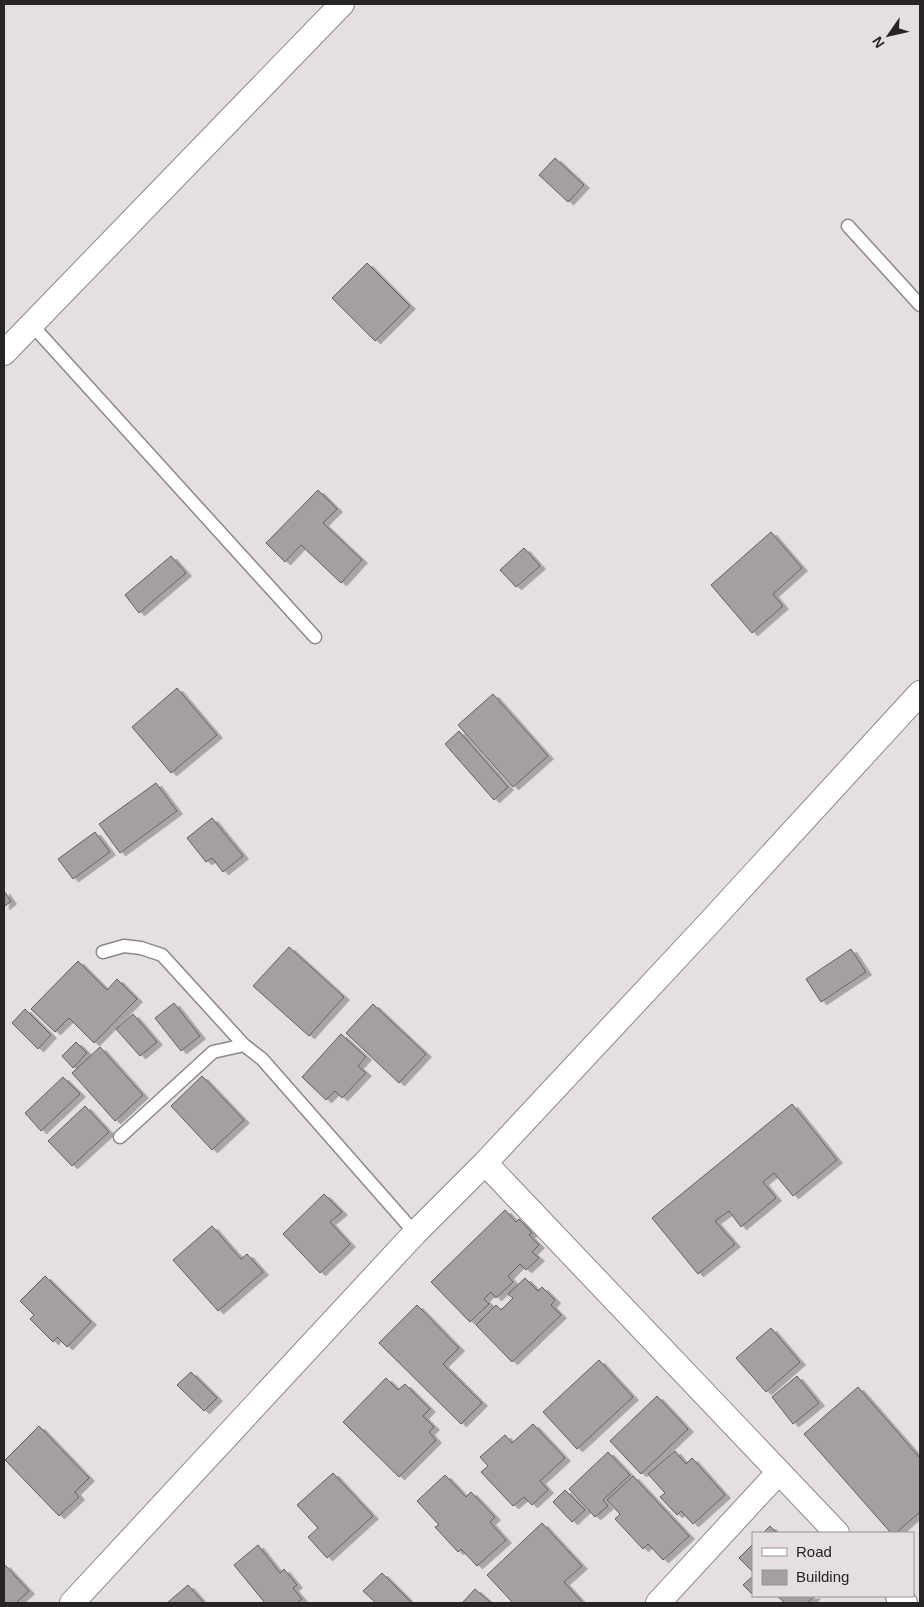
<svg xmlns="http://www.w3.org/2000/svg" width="924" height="1607" font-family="Helvetica,sans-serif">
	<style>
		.building { fill: #a59ea2; stroke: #645e61; filter: url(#shadow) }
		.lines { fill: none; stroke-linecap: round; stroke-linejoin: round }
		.service-casing { stroke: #8d868a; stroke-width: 15 }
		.minor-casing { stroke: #8d868a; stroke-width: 26 }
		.service { stroke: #fff; stroke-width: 12 }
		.minor { stroke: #fff; stroke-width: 24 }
	</style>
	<defs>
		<filter id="shadow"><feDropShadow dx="5.5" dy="3" stdDeviation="0" flood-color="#0004"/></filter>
	</defs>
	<rect width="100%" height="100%" fill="#e5dee2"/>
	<path class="building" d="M555 158 584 185 568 202 539 175Z
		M367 263 410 306 375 341 332 298Z
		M318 490 337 509 323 523 362 560 341 583 301 545 285 562 266 543Z
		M771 532 802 568 773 594 783 606 752 633 711 585Z
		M524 548 540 566 516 587 500 570Z
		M171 556 186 573 139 613 125 595Z
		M177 688 217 735 171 773 132 727Z
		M493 694 548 756 513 787 458 725Z
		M459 731 508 787 494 800 445 744Z
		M156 783 177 811 120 853 99 824Z
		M212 818 243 856 223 872 212 858 206 862 187 838Z
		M95 832 110 852 73 879 58 859Z
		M4 891 11 901 4 907Z
		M289 947 344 997 309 1036 253 986Z
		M851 949 866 972 821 1002 806 979Z
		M78 961 107 990 117 979 137 999 94 1043 69 1018 55 1032 31 1009Z
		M174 1003 200 1036 181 1051 155 1018Z
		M373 1004 426 1054 399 1083 346 1033Z
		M25 1009 51 1035 38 1049 12 1023Z
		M133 1014 157 1042 140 1056 116 1029Z
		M341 1034 366 1057 358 1066 366 1073 342 1098 335 1091 326 1100 302 1077Z
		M76 1042 87 1053 73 1068 62 1056Z
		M100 1047 143 1095 115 1121 72 1073Z
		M202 1076 244 1120 212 1150 171 1106Z
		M63 1077 80 1094 41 1131 25 1113Z
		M792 1104 837 1160 793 1196 774 1173 763 1182 776 1198 741 1227 729 1211 715 1221 735 1244 698 1274 652 1218Z
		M85 1106 109 1132 72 1166 48 1141Z
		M324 1194 342 1212 330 1222 350 1244 320 1273 283 1234Z
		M505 1210 516 1222 519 1219 532 1233 529 1235 539 1245 532 1252 539 1258 526 1270 520 1264 508 1276 513 1282 496 1298 491 1292 484 1299 489 1304 470 1322 431 1282Z
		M212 1226 241 1259 247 1254 263 1272 218 1311 173 1260Z
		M45 1276 91 1322 67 1347 57 1337 53 1342 30 1319 34 1315 20 1301Z
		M525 1278 538 1291 542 1287 555 1300 551 1305 561 1315 512 1362 476 1325 496 1305 501 1310 513 1298 508 1294Z
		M417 1305 459 1348 443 1364 482 1403 461 1424 379 1343Z
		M771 1328 800 1362 766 1392 736 1358Z
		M599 1360 633 1397 577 1449 543 1412Z
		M191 1372 217 1398 204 1411 177 1385Z
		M797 1376 819 1403 793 1424 772 1397Z
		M386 1378 398 1390 405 1384 430 1409 423 1416 434 1427 429 1432 436 1440 399 1477 343 1422Z
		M858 1387 920 1458V1512L896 1533H891L804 1434Z
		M657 1396 688 1429 641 1474 610 1441Z
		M533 1424 565 1458 540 1481 548 1490 532 1505 524 1497 513 1506 481 1472 488 1466 480 1457 505 1435 512 1443Z
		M39 1426 89 1478 75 1492 79 1497 59 1516 5 1460Z
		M675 1451 686 1464 692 1458 725 1495 693 1524 681 1511 677 1515 660 1497 665 1493 648 1474Z
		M608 1452 630 1475 603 1500 608 1506 595 1517 569 1489Z
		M333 1473 373 1516 327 1558 308 1537 318 1528 297 1505Z
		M445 1475 466 1497 471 1492 495 1517 490 1522 506 1540 477 1566 461 1549 458 1552 435 1527 439 1525 417 1501Z
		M633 1476 689 1536 663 1560 648 1544 643 1549 615 1519 620 1514 607 1500Z
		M565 1490 585 1510 572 1522 553 1502Z
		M542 1523 582 1566 564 1582 583 1603H513L487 1575Z
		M770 1526 777 1533H763Z
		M753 1544V1572L739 1558Z
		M258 1545 280 1573 284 1569 297 1585 293 1588 302 1599 297 1603H265L234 1565Z
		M4 1564 29 1591 16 1603H4Z
		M382 1573 412 1603H376L363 1591Z
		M753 1576V1595L743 1585Z
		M188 1585 204 1603H167Z
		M475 1589 491 1603H462Z
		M777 1596H815L807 1603H785Z"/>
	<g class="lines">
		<defs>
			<path id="service" d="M848 226 920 305
				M31 324 315 637
				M103 952 124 946 141 948 162 955 244 1045
				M120 1137 213 1052 244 1045 262 1059 415 1233"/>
			<path id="minor" d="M4 353 342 4
				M485 1163 837 1533
				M898 1596 905 1603
				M72 1603 415 1233 485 1163 710 922 920 693
				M658 1603 778 1473"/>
		</defs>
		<use href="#service" class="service-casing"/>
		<use href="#minor" class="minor-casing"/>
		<use href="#service" class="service"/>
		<use href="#minor" class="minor"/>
	</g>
	<rect width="924" height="1607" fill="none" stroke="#262425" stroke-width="10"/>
	<rect x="752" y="1532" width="162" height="65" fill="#e5dee2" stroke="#999496"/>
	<rect x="762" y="1548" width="25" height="8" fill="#ffffff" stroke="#999496"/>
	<text x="796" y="1557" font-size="15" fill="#262425">Road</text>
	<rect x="762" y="1570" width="25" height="15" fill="#a59ea2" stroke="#999496"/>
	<text x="796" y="1582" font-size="15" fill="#262425">Building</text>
	<g transform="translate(889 35) rotate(236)" stroke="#e5dee2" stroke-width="4" paint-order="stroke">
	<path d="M0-4L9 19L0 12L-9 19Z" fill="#262425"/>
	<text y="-8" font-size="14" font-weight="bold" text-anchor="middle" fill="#262425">N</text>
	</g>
</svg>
